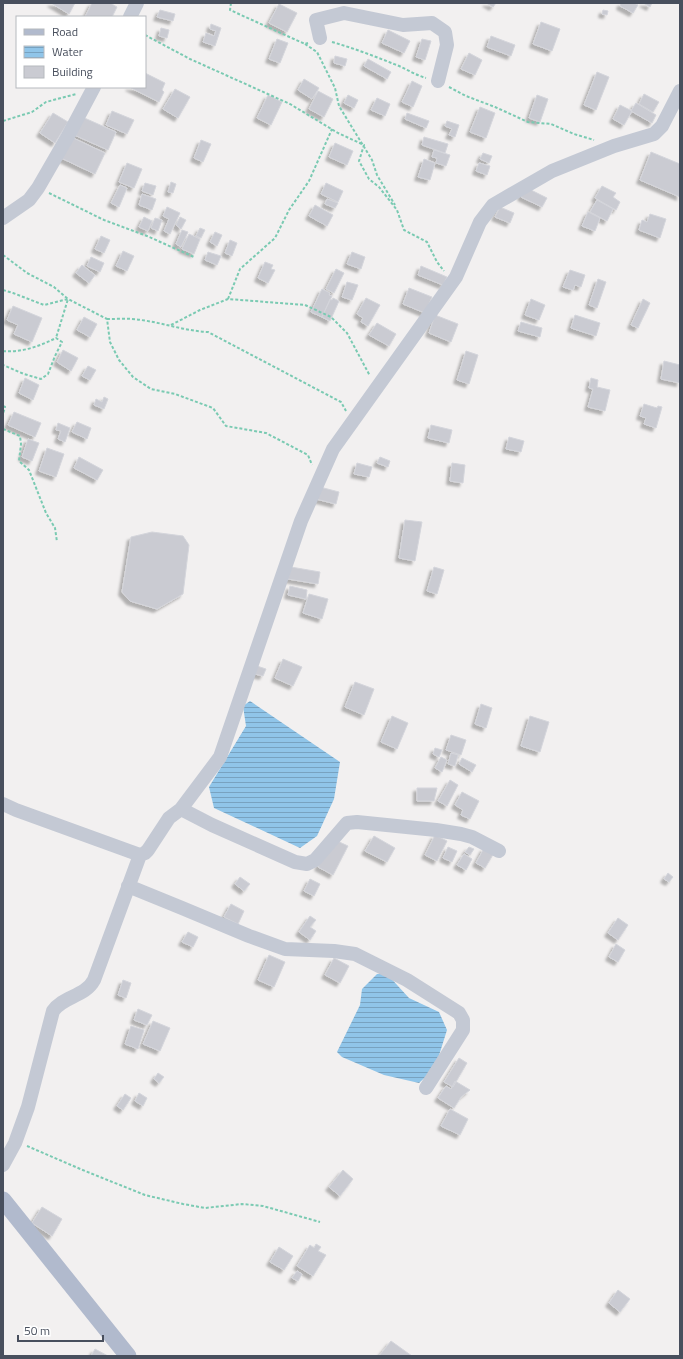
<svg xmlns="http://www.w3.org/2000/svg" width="683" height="1359" font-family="'Titillium Web',sans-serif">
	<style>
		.water { fill: url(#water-rules) }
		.building { fill: #cacbd2; stroke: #d4d5db; filter: url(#shadow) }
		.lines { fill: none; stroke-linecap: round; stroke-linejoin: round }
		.path { stroke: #7acab2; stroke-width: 2; stroke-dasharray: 3 2; stroke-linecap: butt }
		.minor { stroke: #c4c9d4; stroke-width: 14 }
		.major { stroke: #b1bacd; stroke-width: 17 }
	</style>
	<defs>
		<pattern id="water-rules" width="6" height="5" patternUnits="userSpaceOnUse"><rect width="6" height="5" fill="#90c5e9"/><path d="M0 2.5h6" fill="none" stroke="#78a2c0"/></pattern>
		<filter id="shadow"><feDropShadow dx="-3.5" dy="3.5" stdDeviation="1" flood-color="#0004"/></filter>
	</defs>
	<rect width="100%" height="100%" fill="#f2f0f0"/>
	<path class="water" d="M250 701 340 762 334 799 317 836 300 848 214 808 209 787 246 726 243 706Z
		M377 974H387L409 998 439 1012 447 1030 435 1068 419 1083 384 1075 342 1057 337 1052 360 1005 362 989Z"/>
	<path class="building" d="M51 3H75L69 14Z
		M92 3H110L117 7 112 17H85Z
		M486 3H496L493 7Z
		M621 3H634L638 5 633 13 620 6Z
		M643 3H652L650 7Z
		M279 4 297 13 287 32 269 23Z
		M160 10 175 14 173 21 157 17Z
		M603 10 608 11 607 15 602 14Z
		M541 22 560 29 552 51 533 44Z
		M211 24 221 28 215 46 203 42 206 33 214 36 216 31 210 29Z
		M161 28 169 30 167 38 159 36Z
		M388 30 410 41 404 53 382 43Z
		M491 36 515 45 511 56 487 47Z
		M277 39 288 43 280 63 269 59Z
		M422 39 431 41 425 60 416 57Z
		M469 53 482 60 475 75 461 69Z
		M335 56 347 59 345 66 334 63Z
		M368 59 391 72 387 79 364 66Z
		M597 72 609 77 596 110 584 105Z
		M145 73 165 83 162 90 164 92 159 102 129 87H145Z
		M304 79 319 88 312 99 298 90Z
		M412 81 422 86 413 107 402 102Z
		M175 89 190 97 178 118 163 109Z
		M318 91 333 99 324 117 309 109Z
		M644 94 659 102 653 112 639 104Z
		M268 95 282 102 271 125 257 118Z
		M348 95 358 100 354 108 344 103Z
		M537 95 548 99 540 122 529 118Z
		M377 98 390 104 385 116 371 110Z
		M636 103 656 115 652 123 631 111Z
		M620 105 632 111 624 125 613 119Z
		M480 107 495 113 486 138 470 132Z
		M112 111 134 120 127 134 106 125Z
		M53 113 68 122 55 143 40 133Z
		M407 113 429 121 426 128 405 119Z
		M80 116 116 132 108 150 72 134Z
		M447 121 459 125 455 137 449 135 452 129 445 126Z
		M69 136 105 153 95 174 59 157Z
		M424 137 448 144 445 153 422 145Z
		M201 140 211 144 203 162 194 158Z
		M335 143 353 151 347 165 329 157Z
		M434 150 450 155 446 166 436 163 437 158 432 157Z
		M651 152 680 164V197L640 180Z
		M483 153 492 156 489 163 480 159Z
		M424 159 435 163 430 180 418 177Z
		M127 163 142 169 134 188 119 182Z
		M479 163 490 166 487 175 476 171Z
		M171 182 176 184 173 193 168 192Z
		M145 183 156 186 153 195 142 191Z
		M326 183 343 191 338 202 321 194Z
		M120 185 127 188 119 207 111 203Z
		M602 186 616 193 613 197 620 202 616 210 595 198Z
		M525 187 547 198 542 207 521 197Z
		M142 194 156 199 152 210 139 205Z
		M327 199 338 203 335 208 325 204Z
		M597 200 613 209 607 221 590 212Z
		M315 205 333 215 327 226 309 216Z
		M167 207 180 213 170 234 164 231 169 219 163 216Z
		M500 207 514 213 510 223 495 217Z
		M588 212 600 218 595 231 582 226Z
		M650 214 666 219 660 238 639 230 642 220 647 222Z
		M144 217 152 221 148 231 139 227Z
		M180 217 186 220 181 229 176 225Z
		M155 218 162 220 158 231 151 228Z
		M200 228 205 230 201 238 196 236Z
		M182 230 188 232 181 247 176 244Z
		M215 232 222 235 217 246 210 242Z
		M189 234 200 239 194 254 182 249Z
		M101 236 110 240 104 253 95 249Z
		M230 240 237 243 232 256 225 253Z
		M123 251 134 256 127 271 116 266Z
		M208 252 221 256 217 265 205 260Z
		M352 252 365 257 361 269 347 264Z
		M91 257 104 263 100 272 87 266Z
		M265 262 273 265 271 269 275 270 268 283 258 278Z
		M82 265 95 275 89 283 76 273Z
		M421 266 447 277 443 285 418 275Z
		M336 269 344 273 334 293 326 289Z
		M570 270 585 275 581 287 575 285 573 290 563 287Z
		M598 279 606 282 597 308 589 305Z
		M347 282 358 285 352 300 342 297Z
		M409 288 432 297 425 313 403 304Z
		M322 289 330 293 329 295 332 296 322 317 311 312Z
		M333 298 339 301 330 321 322 317 330 299 332 300Z
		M366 298 380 305 368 326 361 322 363 318 357 314Z
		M531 299 545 305 539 320 525 315Z
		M643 299 650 303 638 328 631 325Z
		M13 306 42 318 32 342 14 334 18 325 7 320Z
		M435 315 458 324 451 342 429 333Z
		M575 315 600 323 596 336 571 328Z
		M84 317 97 324 90 337 77 330Z
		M521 322 542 328 540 337 518 331Z
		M377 323 396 334 389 346 369 335Z
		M63 350 78 358 71 371 57 362Z
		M466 351 478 355 469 384 457 380Z
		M664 361 680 365V383L661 379Z
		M88 366 96 370 90 380 82 376Z
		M25 378 39 385 33 400 19 393Z
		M591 378 598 380 597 387 610 390 605 411 588 407 593 389 589 388Z
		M104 397 108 399 104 409 94 405 96 399 102 402Z
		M644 404 657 408 658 406 662 407 656 428 644 424 646 418 640 416Z
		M14 412 41 423 35 437 8 425Z
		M77 422 91 428 87 439 72 432Z
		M58 423 70 428 65 442 58 439 61 431 56 430Z
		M431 425 452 430 449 443 428 438Z
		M509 437 524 441 521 452 506 449Z
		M28 439 39 443 32 461 22 457Z
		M47 448 64 454 56 477 39 471Z
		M79 457 103 470 97 480 74 468Z
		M380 457 390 461 388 467 377 463Z
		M357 463 372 467 369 477 354 474Z
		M452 463 465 465 463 483 450 481Z
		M320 487 339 492 336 504 316 499Z
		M405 520 422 522 415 561 399 558Z
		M152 532 183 536 189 545 183 594 157 609 130 601 122 592 131 537Z
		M291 567 320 572 318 584 288 579Z
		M434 567 444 570 437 594 427 591Z
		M290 586 307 590 306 599 288 595Z
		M309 594 328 599 322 619 303 613Z
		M283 659 302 667 293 686 275 678Z
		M254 665 266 669 263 676 251 673Z
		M355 682 374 689 364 715 345 707Z
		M481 704 492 708 486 728 475 724Z
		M392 716 408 723 397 749 381 742Z
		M530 716 549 722 540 752 521 746Z
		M451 735 466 740 461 755 446 750Z
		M435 748 442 750 439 757 433 754Z
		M451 753 458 755 455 766 448 764Z
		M441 757 447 760 442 772 435 768Z
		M462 758 476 765 472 772 459 764Z
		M450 780 458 785 447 806 438 801Z
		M417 788H437L434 801H417Z
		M462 792 479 801 470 819 461 815 463 810 455 805Z
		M435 835 447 841 437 861 425 855Z
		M374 836 395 848 387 862 365 851Z
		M333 839 348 846 333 875 318 867Z
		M448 847 457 851 452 862 443 858Z
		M469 847 474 849 470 855 465 852Z
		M484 848 494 853 485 868 476 863Z
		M464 854 472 859 466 870 457 865Z
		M668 873 673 877 669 882 664 879Z
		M240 877 250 884 244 891 235 884Z
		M310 879 320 884 314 896 304 891Z
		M231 904 244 911 238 924 224 917Z
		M310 916 316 920 310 927 316 931 310 940 299 932Z
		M618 918 628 925 618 940 608 933Z
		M188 932 198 937 193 947 182 942Z
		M616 944 625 950 618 962 609 957Z
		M269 955 285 962 274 987 258 980Z
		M334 958 349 966 340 983 325 975Z
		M123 980 131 983 126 998 118 995Z
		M138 1009 152 1015 147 1025 134 1020Z
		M153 1021 170 1028 160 1051 143 1044Z
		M131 1026 144 1030 138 1049 125 1044Z
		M459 1058 467 1063 453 1087 444 1082Z
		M158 1073 164 1077 159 1083 154 1079Z
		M455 1081 470 1090 461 1097 454 1108 438 1098 446 1086 451 1089Z
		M139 1093 147 1098 143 1106 135 1101Z
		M125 1094 131 1098 123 1110 117 1106Z
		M450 1109 468 1119 460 1135 441 1126Z
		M343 1170 353 1179 340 1196 329 1187Z
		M42 1207 62 1219 52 1236 32 1223Z
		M316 1244 321 1247 318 1251 326 1255 313 1276 297 1266 310 1245 314 1248Z
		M279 1247 293 1256 284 1270 270 1262Z
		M297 1271 302 1274 298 1281 292 1278Z
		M618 1290 630 1299 620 1312 609 1303Z
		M391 1341 412 1356H379Z
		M95 1349 108 1356H91Z"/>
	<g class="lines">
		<path class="path" d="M231 3 230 10 305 44 308 43
			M145 35 190 59 290 104 338 133 364 145 359 161 369 179 379 187 397 210 404 230 427 242 437 262 444 271
			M332 42C353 48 374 56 394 64 405 68 415 75 426 78
			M305 44 317 52 335 88 339 106 372 160 377 175 395 205
			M449 87 466 96 495 107 528 122 551 124 574 134 594 140
			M3 121 32 112 46 102 76 94
			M49 193 104 220 147 236 194 257
			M3 255 27 273 54 287 68 299 56 338
			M3 290 13 293 44 305 68 299 107 319 110 342 119 360 133 377 151 389 175 394 213 408 226 426 266 433 308 455 312 465
			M228 299 240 269 275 238 289 210 309 181 332 129
			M107 319C118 319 130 318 141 320 164 323 185 331 208 332L341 402 346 411
			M171 325 200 310 228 299 305 305 331 317 347 333 370 376
			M3 351C21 353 40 346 56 338L62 342 55 356 48 374 41 379 24 374 3 365
			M3 406 5 407 3 414
			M3 429 20 436 21 444 19 461 29 470 46 513 55 528 57 542
			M27 1146 85 1171 145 1195 183 1204 205 1208 242 1204 263 1206 320 1222"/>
		<path class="minor" d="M130 17 137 3
			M320 38 316 20 344 13 403 25 432 23 445 32 447 45 438 81
			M3 218 29 200 38 188 68 136 94 87
			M3 804 16 810 140 855 145 853 148 850 169 818 181 809 220 757 301 521 333 449 456 277 480 222 493 205 552 171 614 146 654 134 662 126 680 91
			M181 809 212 825 295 862 307 864 315 860 347 823 357 822 436 830 461 834 472 837 499 851
			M128 886 182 908 249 936 285 949 334 951 355 954 407 980 459 1013 463 1020V1030L426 1088
			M3 1165 15 1143 28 1107 53 1011C63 996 85 997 94 980L140 855"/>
		<path class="major" d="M3 1200 128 1356"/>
	</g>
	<rect width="683" height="1359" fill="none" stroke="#484f5d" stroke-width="8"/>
	<rect x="16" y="16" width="130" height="72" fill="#ffffff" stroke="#b6b9be"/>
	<rect x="24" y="29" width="20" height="6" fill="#b1bacd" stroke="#b6b9be"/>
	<text x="52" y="36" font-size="12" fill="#484f5d">Road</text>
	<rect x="24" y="46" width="20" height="12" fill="url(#water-rules)" stroke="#b6b9be"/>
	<text x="52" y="56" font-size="12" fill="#484f5d">Water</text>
	<rect x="24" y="66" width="20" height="12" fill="#cacbd2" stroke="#b6b9be"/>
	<text x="52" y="76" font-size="12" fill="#484f5d">Building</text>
	<path d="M18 1335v6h85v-6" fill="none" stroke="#484f5d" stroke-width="2"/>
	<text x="24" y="1335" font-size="12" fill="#484f5d" stroke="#ffffff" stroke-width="3" paint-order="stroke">50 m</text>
</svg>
